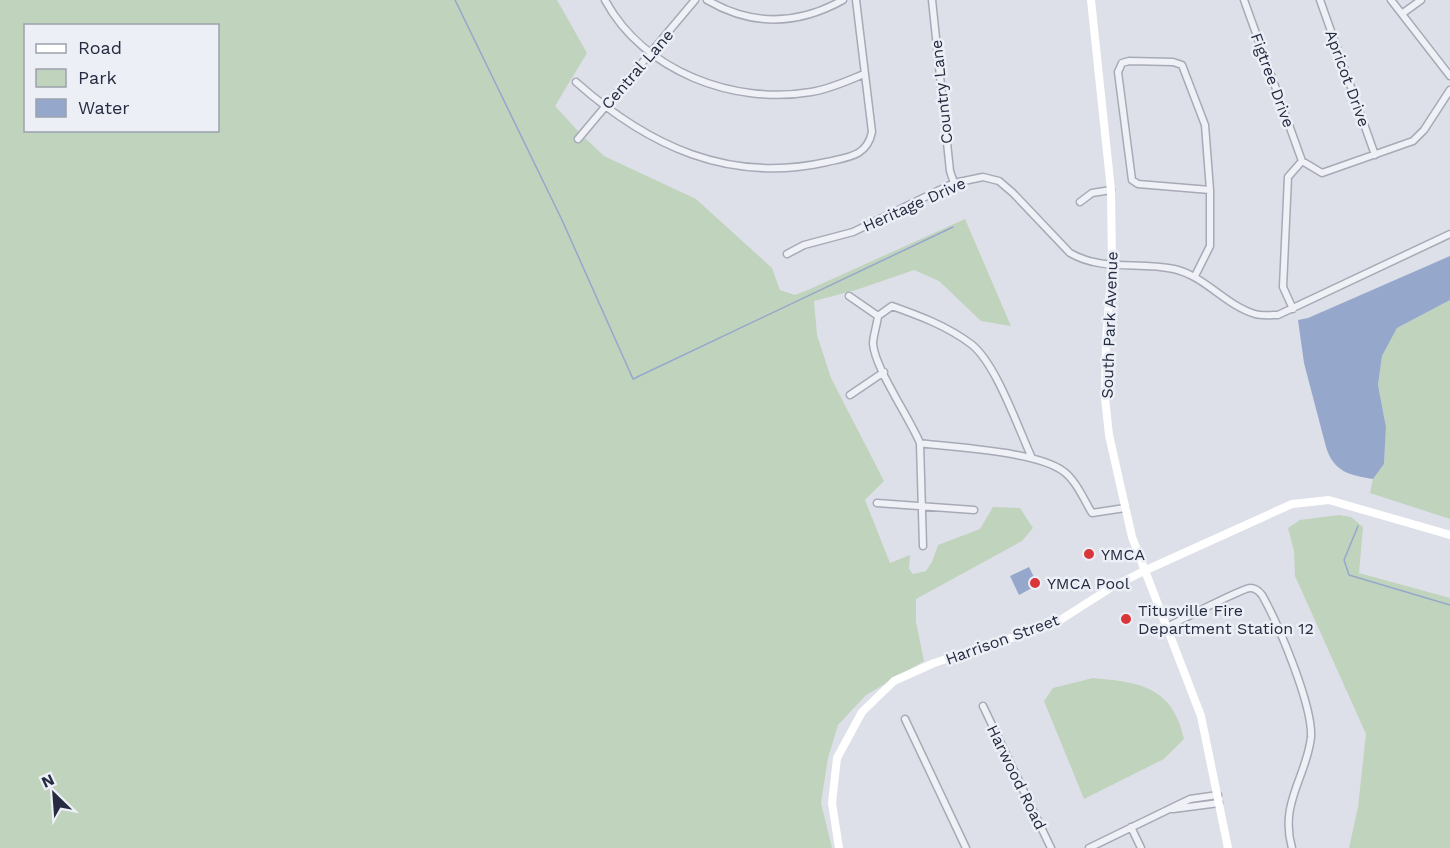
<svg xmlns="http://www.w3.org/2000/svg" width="1450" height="848" font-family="'Work Sans',sans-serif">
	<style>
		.green { fill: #c0d3bd; fill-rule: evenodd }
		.water { fill: #95a8cc }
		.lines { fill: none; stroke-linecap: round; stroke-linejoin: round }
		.stream { stroke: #95a8cc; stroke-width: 1.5 }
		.street-casing { stroke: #a6aab6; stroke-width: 9 }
		.street { stroke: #f0f1f6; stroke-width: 6 }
		.secondary { stroke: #fff; stroke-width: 8 }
		.poi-dot { fill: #d93639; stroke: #eceff6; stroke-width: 2 }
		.labels { text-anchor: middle; stroke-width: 5; stroke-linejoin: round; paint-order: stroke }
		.street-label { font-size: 16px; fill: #252b40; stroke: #eceff6 }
		.poi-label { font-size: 16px; fill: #252b40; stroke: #eceff6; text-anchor: start }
	</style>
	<rect width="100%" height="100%" fill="#dde0e8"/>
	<path class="green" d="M0 0H557L587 53 555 106 579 132 574 139 579 143 584 137 604 156 696 199 772 268 780 290 795 295 808 290 965 219 1011 326 981 321 939 281 914 270 856 290 814 301 817 335 831 378 884 481 865 500 890 563 910 555 909 569 913 574 926 571 932 562 938 545 980 529 993 507 1020 508 1033 528 1022 541 916 599V622L924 661 866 695 838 725 828 758 821 803 832 848H0ZM26 26H218V130H26Z
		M1450 300V519L1370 493 1373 479 1384 464 1386 427 1378 385 1382 356 1397 328Z
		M1339 515 1351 517 1363 527 1359 573 1450 598V848H1349L1358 807 1366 734 1295 576 1294 551 1288 528 1300 520Z
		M1093 678C1140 682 1173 687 1184 739L1164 759 1084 799 1044 701 1053 688Z"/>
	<path class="water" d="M1450 256V300L1397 328 1382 356 1378 385 1386 427 1384 464 1373 479C1349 475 1334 472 1326 447L1304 363 1298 320 1308 318Z
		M1029 567 1035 579 1029 582 1032 588 1019 595 1010 576Z"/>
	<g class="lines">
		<path class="stream" d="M455 0 562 220 633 379 953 227
			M1358 526 1344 560 1349 575 1450 605"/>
		<defs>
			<path id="street" d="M605 0C644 72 734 105 811 92 830 89 847 81 864 74
				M707 0C753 27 798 25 843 0
				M932 0 950 171 954 183
				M1244 0 1302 161
				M1320 0 1375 155
				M1391 0 1450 76
				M1403 13 1421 0
				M576 82C648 146 729 184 827 162 849 157 867 156 872 132L856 0
				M578 139 695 0
				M1080 202 1092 193 1111 190
				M787 254 804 245 853 232 954 183 983 177 999 181 1013 193 1070 253C1103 272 1139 261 1174 269 1205 276 1225 305 1255 314 1261 316 1271 315 1278 315L1450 234
				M1195 276 1210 246V190L1205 125 1182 65 1173 62 1129 61 1122 63 1118 72 1132 180 1138 184 1210 190
				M849 296 878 316
				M1293 309 1283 287 1288 177 1302 161 1322 173 1413 141 1424 130 1450 90
				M850 395 884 372
				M920 443 923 546
				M1032 458C1018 428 996 363 971 344 947 326 920 316 892 306L878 316C877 325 873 336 873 344 875 368 909 417 920 443 955 448 1036 451 1063 471 1076 480 1084 500 1092 513L1125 508
				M877 503 974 510
				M1167 627C1179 621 1243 588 1250 588 1255 588 1259 591 1262 595 1278 623 1313 706 1311 737 1307 776 1279 803 1292 848
				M983 706 1051 848
				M905 719 966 848
				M1173 809 1219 803
				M1131 827 1141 848
				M1089 848 1190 799 1218 795"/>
		</defs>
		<use href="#street" class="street-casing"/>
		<use href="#street" class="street"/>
		<path class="secondary" d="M1091 0 1111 190 1112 265 1106 339 1105 398 1109 435 1132 537 1201 716 1228 848
			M839 848 832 803 837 758 862 712 894 681 934 663 1054 624 1112 587 1144 571 1292 504 1329 500 1450 535"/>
	</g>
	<g class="poi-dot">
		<circle cx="1089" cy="554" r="6"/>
		<circle cx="1035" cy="583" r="6"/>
		<circle cx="1126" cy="619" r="6"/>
	</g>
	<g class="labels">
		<g class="street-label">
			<text transform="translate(637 69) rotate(-49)" y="6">Central Lane</text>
			<text transform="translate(1348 78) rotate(70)" y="6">Apricot Drive</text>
			<text transform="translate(1273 80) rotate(70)" y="6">Figtree Drive</text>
			<text transform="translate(941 92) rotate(-96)" y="6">Country Lane</text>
			<text transform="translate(914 204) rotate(-24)" y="6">Heritage Drive</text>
			<text transform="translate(1109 325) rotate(-88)" y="6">South Park Avenue</text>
			<text transform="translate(1002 639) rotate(-20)" y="6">Harrison Street</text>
			<text transform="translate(1017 777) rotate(64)" y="6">Harwood Road</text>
		</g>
		<g class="poi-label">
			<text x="1101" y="560">YMCA</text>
			<text x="1047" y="589">YMCA Pool</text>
			<text x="1138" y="616">Titusville Fire<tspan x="1138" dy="18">Department Station 12</tspan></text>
		</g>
	</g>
	<rect x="24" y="24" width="195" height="108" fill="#eceff6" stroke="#9ca1ad" stroke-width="1.5"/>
	<rect x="36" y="44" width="30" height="9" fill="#ffffff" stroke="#9ca1ad" stroke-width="1.5"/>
	<text x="78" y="54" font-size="18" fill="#252b40">Road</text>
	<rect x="36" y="69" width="30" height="18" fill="#c0d3bd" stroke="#9ca1ad" stroke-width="1.5"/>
	<text x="78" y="84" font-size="18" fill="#252b40">Park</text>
	<rect x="36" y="99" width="30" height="18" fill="#95a8cc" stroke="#9ca1ad" stroke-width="1.5"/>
	<text x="78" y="114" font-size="18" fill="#252b40">Water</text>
	<g transform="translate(54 794) rotate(335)" stroke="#eceff6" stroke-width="4.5" paint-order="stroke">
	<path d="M0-4.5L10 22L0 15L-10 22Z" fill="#252b40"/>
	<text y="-9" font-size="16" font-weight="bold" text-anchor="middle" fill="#252b40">N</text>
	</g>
</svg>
